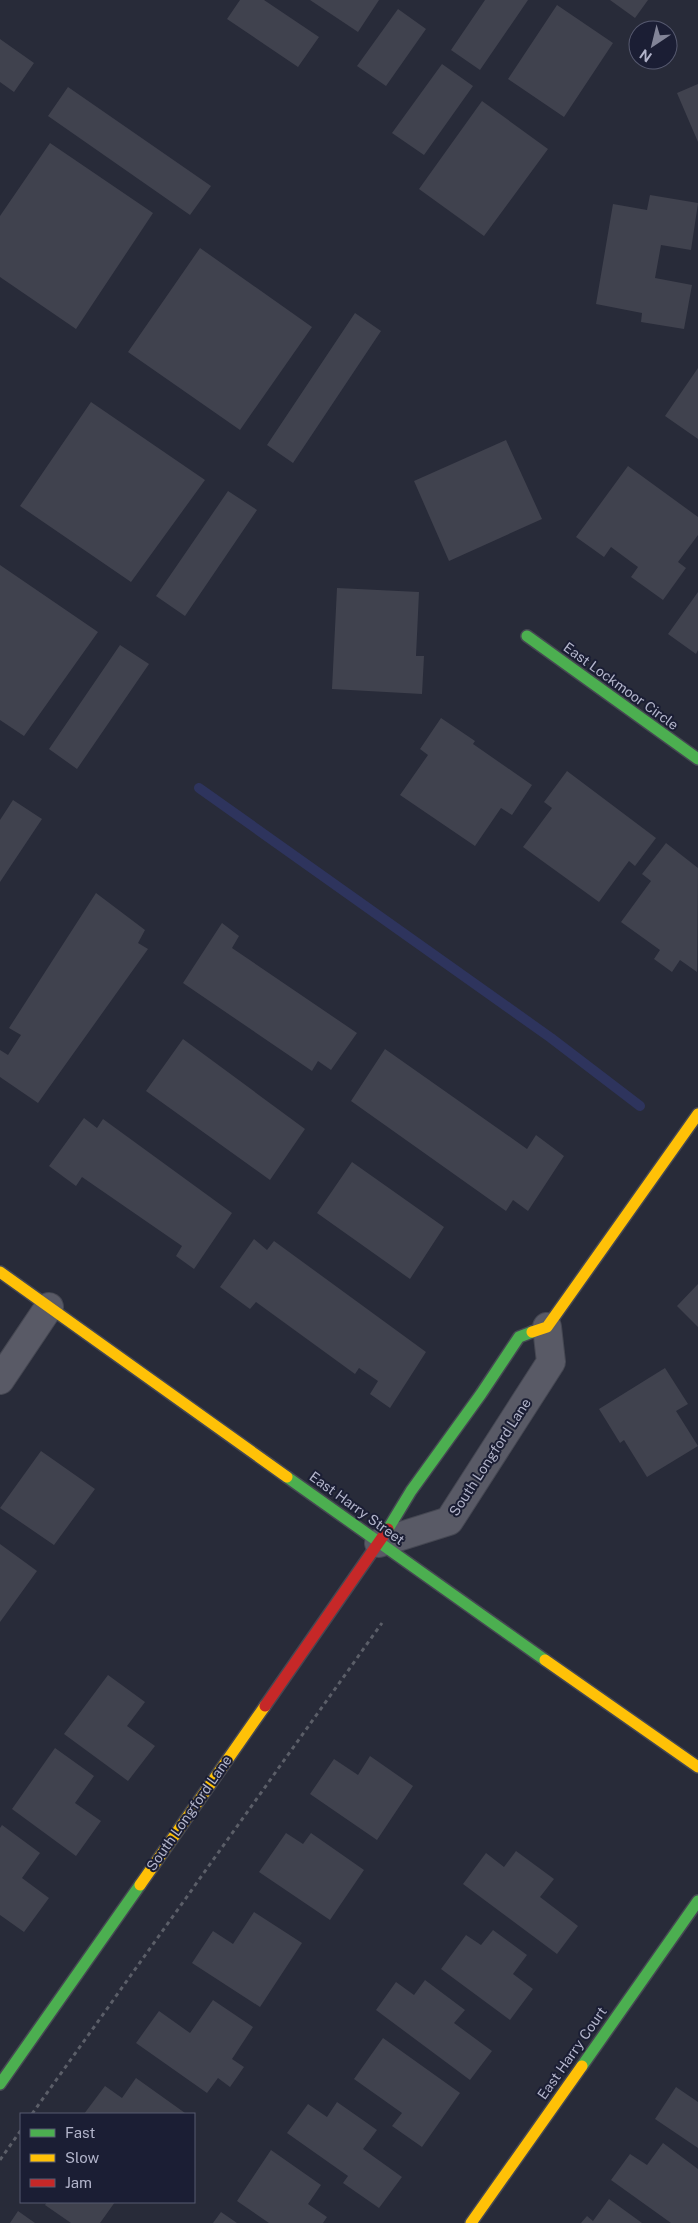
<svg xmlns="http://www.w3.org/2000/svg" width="698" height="2223" font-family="'Public Sans',sans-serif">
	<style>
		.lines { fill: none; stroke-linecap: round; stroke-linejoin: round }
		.stream { stroke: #2e345d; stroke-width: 10 }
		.building { fill: #40424e }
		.street-casing { stroke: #454752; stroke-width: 30 }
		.fast-casing { stroke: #454752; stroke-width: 14 }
		.slow-casing { stroke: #454752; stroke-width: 14 }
		.jam-casing { stroke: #454752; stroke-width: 14 }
		.path { stroke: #5b5e68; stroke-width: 3; stroke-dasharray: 4 4; stroke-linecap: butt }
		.street { stroke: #595a66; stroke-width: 28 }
		.fast { stroke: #4caf50; stroke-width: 11 }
		.slow { stroke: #ffc107; stroke-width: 11 }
		.jam { stroke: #c62828; stroke-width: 11 }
		.labels { text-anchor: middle; stroke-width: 4; stroke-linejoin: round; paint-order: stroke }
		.street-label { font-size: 14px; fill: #b2b4ca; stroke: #1b1e34 }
	</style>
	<rect width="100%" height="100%" fill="#282b39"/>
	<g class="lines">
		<path class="stream" d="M199 788 551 1038 640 1106"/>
	</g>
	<path class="building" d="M240 0H264L319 37 298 67 227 19Z
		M310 0H379L358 32Z
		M485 0H528L480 70 451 50Z
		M610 0H648L635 18Z
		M557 5 613 43 564 117 508 79Z
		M398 9 426 29 386 86 357 66Z
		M0 39 34 63 14 92 0 82Z
		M442 64 473 86 424 155 392 133Z
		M698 84V142L677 93Z
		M68 87 211 186 190 215 48 116Z
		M482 101 548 149 484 236 419 189Z
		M50 143 153 213 76 329 0 277V216Z
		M650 195 698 203 691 250 661 245 655 278 692 285 684 329 641 322 642 313 596 304 613 204 647 210Z
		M200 248 312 327 240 430 128 352Z
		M355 313 381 331 293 463 267 445Z
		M698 368V439L665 416Z
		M91 402 205 480 131 582 20 506Z
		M506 440 542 519 449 561 414 481Z
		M628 466 698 517V535L678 562 686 568 663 600 631 577 638 567 611 547 604 557 576 537Z
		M228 491 257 510 185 616 156 596Z
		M0 565 98 632 24 736 0 720Z
		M337 588 419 592 416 656H424L422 694 332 689Z
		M698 592V650L696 654 668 634Z
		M120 645 149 664 77 769 49 749Z
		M441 718 475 741 473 744 532 785 512 815 501 808 475 846 400 795 428 755 420 749Z
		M567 771 656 838 635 866 629 861 599 902 523 847 552 808 544 802Z
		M13 800 42 819 0 882V820Z
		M666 843 698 868 697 972 680 960 672 972 654 959 660 950 621 922 651 881 642 874Z
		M96 893 145 930 138 943 148 949 38 1103 0 1077V1050L8 1055 21 1035 9 1028Z
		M222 923 239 936 232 948 357 1033 331 1070 318 1061 312 1071 183 983Z
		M183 1039 305 1129 270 1180 146 1091Z
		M385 1049 527 1149 536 1135 564 1156 528 1211 513 1200 506 1211 351 1101Z
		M84 1118 97 1128 103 1119 232 1213 194 1269 176 1256 182 1246 82 1177 76 1186 49 1166Z
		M352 1162 444 1227 410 1279 317 1213Z
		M254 1239 267 1250 274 1241 426 1352 390 1408 370 1394 378 1381 359 1368 355 1374 256 1302 250 1309 220 1287Z
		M698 1284V1327L677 1306Z
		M665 1368 688 1404 676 1411 698 1446 647 1477 624 1440 620 1443 599 1409Z
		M41 1451 95 1489 54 1545 0 1508Z
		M0 1544 37 1571 0 1622Z
		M108 1675 145 1702 127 1726 155 1746 128 1781 64 1734Z
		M55 1748 94 1776 75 1803 101 1821 76 1856 12 1809Z
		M370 1756 413 1786 377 1840 310 1794 334 1759 358 1775Z
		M2 1825 40 1853 22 1878 49 1898 24 1932 0 1915V1828Z
		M286 1833 303 1844 311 1833 364 1870 330 1920 259 1872Z
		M516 1851 554 1879 540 1897 578 1926 557 1954 463 1884 486 1853 504 1867Z
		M254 1912 302 1943 260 2007 192 1963 213 1931 233 1944Z
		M493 1930 527 1955 513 1974 533 1989 510 2020 441 1969 466 1935 481 1945Z
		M425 1980 465 2010 454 2023 492 2051 470 2080 376 2010 396 1982 414 1995Z
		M213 2000 253 2027 232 2059 244 2067 230 2087 218 2078 207 2093 136 2043 159 2011 190 2033Z
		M383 2038 460 2093 422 2147 392 2126 402 2113 354 2079Z
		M136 2078 185 2113 184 2114H84L105 2086 122 2098Z
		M676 2087 698 2102V2148L655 2119Z
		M337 2102 377 2130 363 2149 402 2177 379 2208 343 2183 348 2176 287 2133 308 2104 327 2117Z
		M663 2143 698 2169V2223H671L611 2180 630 2154 647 2165Z
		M271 2150 321 2185 308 2204 327 2217 323 2223H269L237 2201Z
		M609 2199 642 2223H581L587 2216 593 2221Z
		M47 2202H115L100 2223H71L45 2205Z
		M18 2211 35 2223H10Z
		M221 2212 237 2223H213Z"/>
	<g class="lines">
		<defs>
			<path id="street" d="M0 1380 49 1307
				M379 1543 449 1521 551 1362 547 1327"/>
			<path id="fast" d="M527 636 698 759
				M287 1477 545 1660
				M388 1529 411 1491 481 1394 519 1337 532 1332
				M582 2066 698 1901
				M0 2084 140 1885"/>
			<path id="slow" d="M0 1272 287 1477
				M532 1332 547 1327 698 1114
				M545 1660 698 1767
				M140 1885 265 1706
				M471 2223 582 2066"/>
			<path id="jam" d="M265 1706 388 1529"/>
		</defs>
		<use href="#street" class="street-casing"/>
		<use href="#fast" class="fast-casing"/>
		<use href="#slow" class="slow-casing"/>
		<use href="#jam" class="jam-casing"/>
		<path class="path" d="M32 2114 382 1623
			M0 2160 21 2130"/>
		<use href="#street" class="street"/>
		<use href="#fast" class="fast"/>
		<use href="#slow" class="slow"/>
		<use href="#jam" class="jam"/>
	</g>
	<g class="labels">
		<g class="street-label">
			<text transform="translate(621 686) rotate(36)" y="5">East Lockmoor Circle</text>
			<text transform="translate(490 1457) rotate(-57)" y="5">South Longford Lane</text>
			<text transform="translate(357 1508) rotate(36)" y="5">East Harry Street</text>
			<text transform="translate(189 1813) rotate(-55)" y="5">South Longford Lane</text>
			<text transform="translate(572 2053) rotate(-55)" y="5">East Harry Court</text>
		</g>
	</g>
	<rect x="20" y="2113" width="175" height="90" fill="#1b1e34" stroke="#575a70"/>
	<rect x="30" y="2129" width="25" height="8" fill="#4caf50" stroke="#575a70"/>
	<text x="65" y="2138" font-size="15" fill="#b2b4ca">Fast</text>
	<rect x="30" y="2154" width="25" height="8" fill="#ffc107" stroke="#575a70"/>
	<text x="65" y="2163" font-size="15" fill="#b2b4ca">Slow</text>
	<rect x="30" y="2179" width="25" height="8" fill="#c62828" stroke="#575a70"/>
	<text x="65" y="2188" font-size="15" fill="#b2b4ca">Jam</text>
	<g transform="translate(653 45) rotate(215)"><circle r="24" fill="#1b1e34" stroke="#575a70"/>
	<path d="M0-4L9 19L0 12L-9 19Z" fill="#828497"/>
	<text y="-8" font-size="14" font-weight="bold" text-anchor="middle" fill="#b2b4ca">N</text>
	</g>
</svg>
